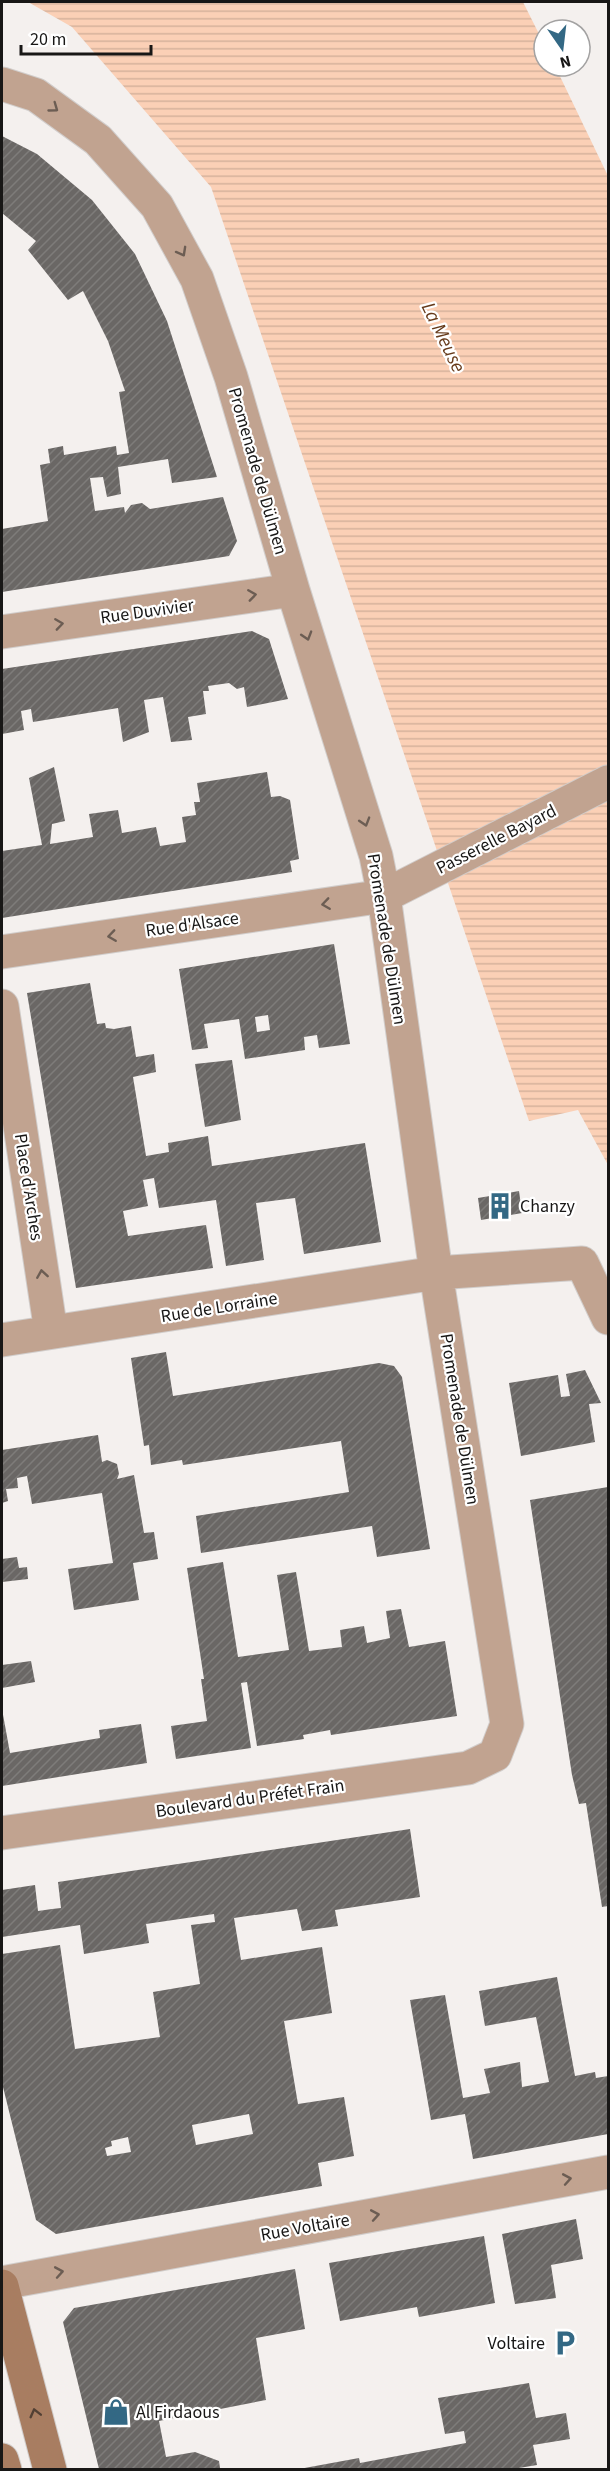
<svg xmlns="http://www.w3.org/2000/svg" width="610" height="2471" font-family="'Source Sans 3',sans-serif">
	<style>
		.water { fill: url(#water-rules) }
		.building { fill: url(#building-hatch); fill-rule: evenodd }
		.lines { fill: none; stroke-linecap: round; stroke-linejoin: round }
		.street-casing { stroke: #d1cdcb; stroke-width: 35 }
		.secondary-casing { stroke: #d1cdcb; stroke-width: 35 }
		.street { stroke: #c1a390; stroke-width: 33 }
		.secondary { stroke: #a87d61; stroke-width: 33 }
		.oneway { stroke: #6c5d53 }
		.oneway2 { stroke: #524034 }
		.labels { text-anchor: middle; stroke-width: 4.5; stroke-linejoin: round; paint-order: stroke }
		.street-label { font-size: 18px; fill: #181716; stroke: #fff }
		.poi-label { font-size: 18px; fill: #181716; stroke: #fff; text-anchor: start }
		.water-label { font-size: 20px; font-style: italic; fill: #663a1a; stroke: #fff }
	</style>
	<defs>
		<pattern id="water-rules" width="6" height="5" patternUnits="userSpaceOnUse" patternTransform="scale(1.5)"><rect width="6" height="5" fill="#fbd0b6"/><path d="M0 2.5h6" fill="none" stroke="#d6b29c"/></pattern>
		<pattern id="building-hatch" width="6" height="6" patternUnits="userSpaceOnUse" patternTransform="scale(1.5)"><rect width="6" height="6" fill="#6a6765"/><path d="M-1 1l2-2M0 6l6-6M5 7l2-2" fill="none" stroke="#7e7c7a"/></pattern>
	</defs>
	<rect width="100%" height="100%" fill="#f4f0ee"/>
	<path class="water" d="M28 2H523L544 44V66H555L608 176V1165L578 1110 529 1121 211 187 72 27Z"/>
	<path class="building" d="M2 136 37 154 92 200 135 254 167 321 217 477 172 483 168 459 118 467 121 494 107 497 103 477 90 478 95 511 124 507 125 513 131 505 142 503 150 509 223 497 237 541 229 556 2 592V529L48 521 40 465 50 463 48 449 63 446 64 455 116 446 117 455 129 453 119 392 125 391 108 341 83 291 68 300 28 250 36 241 2 213Z
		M252 631 269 639 288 699 247 707 244 687 237 689 229 683 208 686 209 691H203L206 714 188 717 192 740 171 742 163 697 144 700 149 732 123 742 118 708 33 722 31 709 21 711 24 730 2 734V669Z
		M54 767 65 821 52 824 50 844 93 837 89 814 118 810 122 833 156 827 160 846 186 842 182 817 196 815 194 802H200L197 783 267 772 271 797 280 796 290 800 299 859 290 861 292 872 2 918V851L42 845 29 778Z
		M334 944 350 1044 319 1048 317 1035 304 1037 305 1050 245 1059 239 1019 204 1024 208 1048 192 1050 179 969ZM268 1015 270 1030 257 1032 255 1017Z
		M90 983 97 1024 105 1023 106 1028 114 1029 131 1026 136 1057 154 1054 156 1072 133 1077 146 1156 169 1152 168 1143 208 1136 212 1166 365 1143 381 1242 304 1254 295 1198 256 1203 264 1260 226 1266 216 1200 159 1208 154 1178 143 1180 148 1206 123 1211 128 1236 206 1225 213 1268 76 1288 27 993Z
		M232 1060 241 1120 205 1127 195 1064Z
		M519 1191 522 1213 481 1220 478 1198Z
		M166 1352 173 1396 379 1363 394 1366 402 1377 430 1549 377 1557 372 1526 201 1553 196 1516 349 1492 341 1441 183 1465 182 1460 151 1465 149 1445 144 1446 131 1358Z
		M585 1370 601 1403 589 1404 595 1442 521 1456 509 1383 558 1375 561 1397 570 1396 566 1374Z
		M98 1435 102 1462 107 1460 117 1464 119 1474 117 1479 134 1475 144 1533 154 1532 158 1559 133 1563 139 1600 74 1610 68 1569 113 1563 102 1493 32 1504 27 1476 17 1478 18 1488 6 1489 8 1501 2 1503V1450Z
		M608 1487V1906L602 1907 586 1803 579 1804 572 1775 530 1500Z
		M17 1557 19 1568 27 1567 28 1579 2 1582V1559Z
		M223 1562 238 1657 289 1650 277 1575 296 1572 309 1651 342 1647 340 1630 364 1626 367 1643 390 1638 386 1611 401 1609 409 1647 445 1641 457 1716 331 1735 330 1730 303 1735 304 1739 257 1746 247 1682 241 1683 251 1748 176 1759 171 1726 207 1721 201 1679H204L187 1568Z
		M31 1661 35 1682 2 1688V1665Z
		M2 1709 10 1753 100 1738 99 1730 141 1724 147 1763 2 1786Z
		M410 1829 420 1897 335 1910 338 1926 302 1931 297 1909 234 1918 241 1960 322 1947 332 2013 284 2021 298 2104 344 2097 354 2156 318 2163 322 2186 56 2234 36 2220 2 2083V1954L60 1945 75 2049 160 2037 153 1992 200 1984 191 1925 215 1922 214 1914 146 1924 149 1943 84 1954 80 1925 2 1937V1890L35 1885 38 1911 52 1909 61 1908 58 1882ZM249 2114 253 2134 196 2145 192 2125ZM128 2137 131 2152 107 2156 105 2148 112 2146 111 2141Z
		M557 1977 575 2076 595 2072 596 2078 608 2076V2134L473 2159 465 2114 431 2120 410 2000 445 1995 463 2098 490 2093 484 2069 520 2062 522 2087 549 2082 536 2017 485 2026 479 1991Z
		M576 2219 583 2259 551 2265 556 2298 515 2304 502 2234Z
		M484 2236 495 2303 419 2317 417 2307 340 2321 329 2263Z
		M295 2269 305 2329 256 2338 266 2400 159 2421 166 2457 195 2452 219 2461 220 2468 99 2469 63 2322 74 2308Z
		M529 2383 536 2418 566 2413 570 2439 533 2445 537 2465 513 2469H299L359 2458 360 2463 466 2443 464 2431 445 2434 438 2398Z"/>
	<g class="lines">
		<defs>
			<path id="street" d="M2 84 36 95 98 140 157 206 197 279 231 377 293 590 376 856 384 896 436 1273 507 1724 495 1755 468 1768 2 1833
				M2 632 293 590
				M2 952 384 896 608 782
				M2 1006 51 1332
				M2 1340 436 1273 582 1263 608 1318
				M2 2283 608 2172"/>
			<path id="secondary" d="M2 2286 50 2470
				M2 2460 5 2470"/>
		</defs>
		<use href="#street" class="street-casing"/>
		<use href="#secondary" class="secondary-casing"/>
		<use href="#street" class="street"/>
		<use href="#secondary" class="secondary"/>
	</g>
	<defs><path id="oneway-chevron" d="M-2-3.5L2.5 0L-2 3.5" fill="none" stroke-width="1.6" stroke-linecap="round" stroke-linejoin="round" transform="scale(1.5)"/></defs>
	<g class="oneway">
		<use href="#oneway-chevron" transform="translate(54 108) rotate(36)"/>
		<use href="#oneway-chevron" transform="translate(182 252) rotate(61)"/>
		<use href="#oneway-chevron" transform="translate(252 595) rotate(-8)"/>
		<use href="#oneway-chevron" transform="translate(59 624) rotate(-8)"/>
		<use href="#oneway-chevron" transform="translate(307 636) rotate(73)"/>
		<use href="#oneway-chevron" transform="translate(365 822) rotate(73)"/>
		<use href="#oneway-chevron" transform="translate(326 904) rotate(172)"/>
		<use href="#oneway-chevron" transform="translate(112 936) rotate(172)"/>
		<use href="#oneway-chevron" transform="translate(42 1274) rotate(-99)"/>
		<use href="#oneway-chevron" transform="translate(567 2179) rotate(-10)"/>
		<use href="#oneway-chevron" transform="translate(375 2215) rotate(-10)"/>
		<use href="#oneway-chevron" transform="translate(59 2272) rotate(-10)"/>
	</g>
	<use class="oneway2" href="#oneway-chevron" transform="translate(35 2413) rotate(-104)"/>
	<defs>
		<symbol id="building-bare" viewBox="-9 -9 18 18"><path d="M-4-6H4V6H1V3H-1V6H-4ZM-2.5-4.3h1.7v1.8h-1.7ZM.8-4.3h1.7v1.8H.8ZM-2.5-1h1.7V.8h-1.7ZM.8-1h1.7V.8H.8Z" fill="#336884" stroke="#fff" stroke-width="2.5" paint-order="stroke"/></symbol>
		<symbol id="parking-bare" viewBox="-9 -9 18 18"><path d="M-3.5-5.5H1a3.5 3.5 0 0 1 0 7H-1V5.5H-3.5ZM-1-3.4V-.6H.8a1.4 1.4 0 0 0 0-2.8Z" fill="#336884" stroke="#fff" stroke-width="2.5" paint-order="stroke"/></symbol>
		<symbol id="shop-bare" viewBox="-9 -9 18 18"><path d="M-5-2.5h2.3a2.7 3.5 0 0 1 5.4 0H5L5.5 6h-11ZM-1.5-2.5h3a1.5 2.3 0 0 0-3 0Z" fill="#336884" stroke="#fff" stroke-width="2.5" paint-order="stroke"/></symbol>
	</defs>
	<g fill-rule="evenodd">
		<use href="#building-bare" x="481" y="1187" width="38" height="38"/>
		<use href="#parking-bare" x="546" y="2324" width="38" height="38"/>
		<use href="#shop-bare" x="97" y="2393" width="38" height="38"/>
	</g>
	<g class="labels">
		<g class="street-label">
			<text transform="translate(258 471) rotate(74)" y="6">Promenade de Dülmen</text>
			<text transform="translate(147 611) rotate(-8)" y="6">Rue Duvivier</text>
			<text transform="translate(496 839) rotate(-27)" y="6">Passerelle Bayard</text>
			<text transform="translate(192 924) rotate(-8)" y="6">Rue d'Alsace</text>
			<text transform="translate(387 939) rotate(81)" y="6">Promenade de Dülmen</text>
			<text transform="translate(29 1187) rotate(81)" y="6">Place d'Arches</text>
			<text transform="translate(219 1307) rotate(-9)" y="6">Rue de Lorraine</text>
			<text transform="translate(460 1419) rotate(81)" y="6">Promenade de Dülmen</text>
			<text transform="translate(250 1798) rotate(-8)" y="6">Boulevard du Préfet Frain</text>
			<text transform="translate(305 2227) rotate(-10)" y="6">Rue Voltaire</text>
		</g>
		<g class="poi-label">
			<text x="520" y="1212">Chanzy</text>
			<text x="545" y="2349" text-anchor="end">Voltaire</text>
			<text x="136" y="2418">Al Firdaous</text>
		</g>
		<g class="water-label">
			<text transform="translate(444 337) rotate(64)" y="7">La Meuse</text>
		</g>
	</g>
	<rect width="610" height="2471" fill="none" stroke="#181716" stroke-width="6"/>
	<g transform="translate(562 48) rotate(166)"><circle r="28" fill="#ffffff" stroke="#a3a2a2" stroke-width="1.5"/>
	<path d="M0-4.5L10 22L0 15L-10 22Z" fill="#336884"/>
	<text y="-9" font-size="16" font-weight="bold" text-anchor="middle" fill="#181716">N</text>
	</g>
	<path d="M21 45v9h130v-9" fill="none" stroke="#181716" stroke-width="3"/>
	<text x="30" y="45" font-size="18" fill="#181716" stroke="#ffffff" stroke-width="4.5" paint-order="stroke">20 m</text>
</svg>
